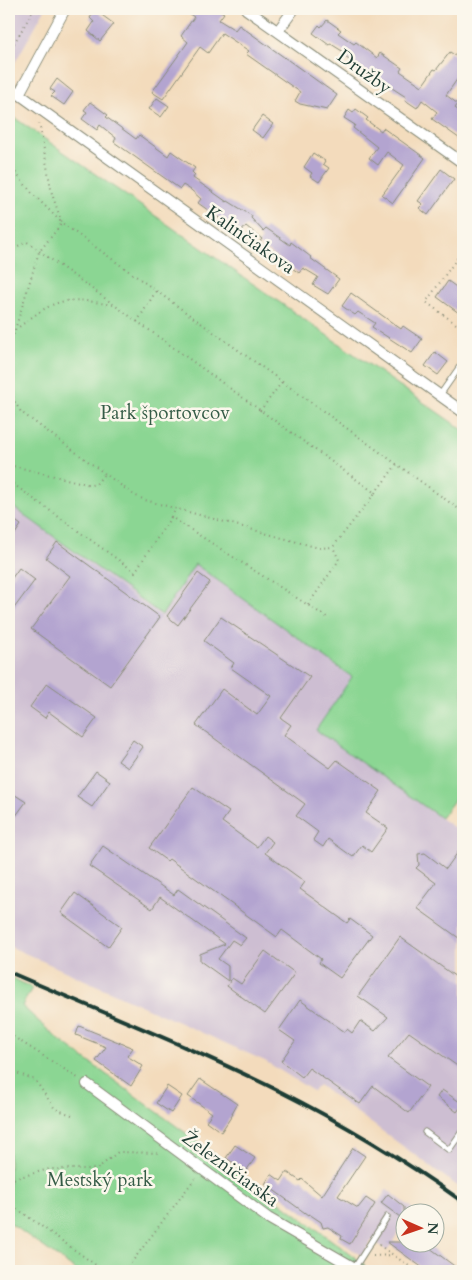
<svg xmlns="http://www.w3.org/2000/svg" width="472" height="1280" font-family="Cardo,serif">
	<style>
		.industrial { fill: #cdbed2 }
		.green { fill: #8bd693; stroke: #558a64 }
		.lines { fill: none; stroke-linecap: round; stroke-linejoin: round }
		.stream { stroke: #76a5e0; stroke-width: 4 }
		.building { fill: #b3a4d0 }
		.service-casing { stroke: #898c78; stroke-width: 7 }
		.minor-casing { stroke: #898c78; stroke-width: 12 }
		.path { stroke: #898c78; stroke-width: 2; stroke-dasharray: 1 4; stroke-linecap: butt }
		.service { stroke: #fff; stroke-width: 5 }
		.minor { stroke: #fff; stroke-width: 10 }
		.rail { stroke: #1f3d34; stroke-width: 4 }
		.labels { text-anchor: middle; stroke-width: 5; stroke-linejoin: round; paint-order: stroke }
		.street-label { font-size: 19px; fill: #1f3d34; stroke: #fbf7ec }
		.park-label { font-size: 19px; fill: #355c47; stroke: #fbf7ec }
	</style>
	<rect width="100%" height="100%" fill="#fbf7ec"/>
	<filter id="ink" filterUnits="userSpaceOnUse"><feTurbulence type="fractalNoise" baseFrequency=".02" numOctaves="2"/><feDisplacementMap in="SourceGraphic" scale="10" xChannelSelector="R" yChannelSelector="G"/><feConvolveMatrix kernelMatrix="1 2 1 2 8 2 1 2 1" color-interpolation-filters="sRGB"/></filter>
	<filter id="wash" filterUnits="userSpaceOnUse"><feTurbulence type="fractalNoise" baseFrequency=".0096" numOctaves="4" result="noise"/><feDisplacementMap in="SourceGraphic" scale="20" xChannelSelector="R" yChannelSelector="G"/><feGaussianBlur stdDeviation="1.12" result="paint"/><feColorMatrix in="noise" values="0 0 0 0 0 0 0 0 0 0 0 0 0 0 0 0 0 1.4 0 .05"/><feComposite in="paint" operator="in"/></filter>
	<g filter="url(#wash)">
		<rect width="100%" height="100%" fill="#f3dbbc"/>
		<path class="industrial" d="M9 9H45L9 73Z
			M9 504 162 615 195 564 353 678 316 730 463 834V1190L319 1085 313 1091 265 1061 9 946Z
			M387 1189 413 1209 411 1212H404V1223L387 1251 372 1240 362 1256 337 1239 367 1194 378 1202Z"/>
		<path class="green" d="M9 114 463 430V788L441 818 316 730 352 677 195 564 162 615 9 504Z
			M9 976 32 988 22 1006 58 1039 364 1264 365 1271H77L9 1222Z"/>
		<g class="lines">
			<path class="stream" d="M9 17 13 9"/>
		</g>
		<g id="blocks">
			<path class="building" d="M182 9H217L224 13 219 20 235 30 239 25 337 95 327 110 300 104 295 101 300 92 246 54 249 51 222 33 208 53 200 47 163 99 152 92 188 42 181 36 194 17Z
				M95 10 114 24 100 41 88 31 94 22 90 18Z
				M327 20 341 30 338 33 354 44 356 42 377 58 380 53 402 68 400 71 422 86 434 69 436 70 450 52 463 61V71L446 95 458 104 455 108 463 114V141L432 119 437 112 422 100 417 108 405 100 406 97 389 86 388 87 345 57 347 54 331 44 329 45 313 33 319 25 321 27Z
				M57 79 73 92 64 105 51 96 55 92 50 89Z
				M157 98 169 106 161 117 149 109Z
				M90 102 108 115 106 117 136 139 139 135 168 156 171 151 195 168 192 172 195 175 193 178 227 202 228 201 252 216 251 218 263 231 266 228 290 245 291 242 311 257 310 258 339 279 328 294 313 285 318 277 303 268 299 273 258 244 262 239 246 226 240 233 198 203 201 199 191 190 183 185 180 189 114 142 116 138 100 125 97 130 82 119 87 112 84 110Z
				M356 109 368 118 366 120 381 131 383 128 425 158 393 203 382 195 404 165 387 152 378 165 369 158 377 147 353 128 355 125 344 118 349 110 353 113Z
				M262 116 273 124 263 138 252 130Z
				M313 153 325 161 323 164 329 168 319 182 310 176 312 173 304 167Z
				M441 169 454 179 428 215 419 208 423 204 418 201Z
				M448 281 463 292V316L437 297Z
				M351 293 401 329 403 326 422 339 412 353 372 327 375 323 358 312 355 315 342 306Z
				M435 352 448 362 438 375 425 366Z
				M9 516 21 525 9 543Z
				M57 542 160 617 110 686 31 629 70 576 46 558Z
				M19 568 35 580 9 615V582Z
				M198 573 210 582 178 625 167 616Z
				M221 617 310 677 281 718 291 725 284 735 330 768 337 760 381 791 366 813 388 828 371 852 362 845 353 857 328 839 323 847 313 840 318 832 296 816 305 804 196 725 222 689 257 715 271 696 231 668 234 663 204 641Z
				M47 683 97 718 83 737 49 712 45 718 30 707Z
				M133 740 143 747 128 768 118 761Z
				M96 771 110 781 92 807 77 797Z
				M193 787 229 812 222 822 257 847 265 836 273 842 265 853 305 882 300 889 347 923 350 919 372 935 340 978 319 963 321 959 282 930 277 937 169 859 167 861 149 848Z
				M9 791 26 802 15 817 9 813Z
				M463 845V941L417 908 436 883 416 868 419 865 418 854 425 853 446 869Z
				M103 846 174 895 178 889 246 938 240 945 232 940 218 959 228 966V981L200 961V954L225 944 160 897 152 909 89 866Z
				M75 893 122 927 108 947 61 913Z
				M400 937 463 982V1070L409 1032 388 1058 428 1087 409 1113 373 1086 360 1104 309 1068 302 1077 281 1061 295 1041 279 1030 300 1000 345 1032 347 1029 352 1033 360 1021 375 1031 388 1017 358 996Z
				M265 951 295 973 265 1014 227 986 232 978 241 984Z
				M79 1026 133 1048 127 1056 143 1066 131 1086 96 1061 106 1047 76 1035Z
				M200 1079 237 1104 232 1113 233 1114 221 1132 206 1121 212 1113 188 1096Z
				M167 1086 182 1096 171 1113 156 1103Z
				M442 1090 463 1104 457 1112 437 1097Z
				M235 1145 255 1158 246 1171 226 1158Z
				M353 1148 365 1156 338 1196 358 1208 366 1198 375 1204 350 1244 341 1239 342 1236 328 1227 323 1228 321 1222 309 1214 308 1215 265 1184 271 1174 281 1181 287 1172 300 1181 302 1179 322 1196Z
				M388 1194 404 1207V1220L381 1203Z
				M387 1242H422L461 1271H427Z"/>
		</g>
	</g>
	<g filter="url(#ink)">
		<use href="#blocks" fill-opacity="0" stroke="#898c78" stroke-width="1"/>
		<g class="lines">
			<defs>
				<path id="service" d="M440 395 463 362
					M425 1132 449 1150 463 1130
					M355 1267 387 1217"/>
				<path id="minor" d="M65 9 19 94 463 412
					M246 9 463 163
					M278 31 294 9
					M87 1084 268 1218 360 1271"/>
			</defs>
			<use href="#service" class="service-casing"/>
			<use href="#minor" class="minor-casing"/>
			<path class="path" d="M9 52 34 9
				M9 165 32 193 62 223 463 512
				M9 250 27 242 375 493 333 547 319 548 145 500 134 495 21 412 9 393
				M463 250 426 302 463 329
				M137 322 156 291
				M15 330C54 300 61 295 111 305
				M9 349 39 252 62 223 52 194 39 122
				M260 411 282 382
				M9 465 91 485 96 484 105 473
				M9 481 135 572 171 517 328 618
				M375 493 397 464
				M171 517 176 509
				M308 605 339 560 333 547
				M9 1034 78 1078
				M9 1070 35 1080 55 1109 72 1115
				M9 1180 49 1169H97L118 1152 161 1153
				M9 1203 104 1271
				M379 1245 416 1271
				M373 1256 393 1255
				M125 1271 196 1177"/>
			<use href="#service" class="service"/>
			<use href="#minor" class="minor"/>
			<path class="rail" d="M9 972C99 1011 191 1047 279 1091 343 1123 404 1160 463 1202"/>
		</g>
	</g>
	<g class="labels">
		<g class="street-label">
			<text transform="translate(365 71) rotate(36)" y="7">Družby</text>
			<text transform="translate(251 239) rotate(35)" y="7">Kalinčiakova</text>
			<text transform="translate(231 1168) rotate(36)" y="7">Železničiarska</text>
		</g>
		<g class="park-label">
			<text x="165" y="419">Park športovcov</text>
			<text x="100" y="1186">Mestský park</text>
		</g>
	</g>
	<rect width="472" height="1280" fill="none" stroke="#fbf7ec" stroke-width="30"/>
	<g transform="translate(420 1228) rotate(92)"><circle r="24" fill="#fbf7ec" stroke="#a3ada2"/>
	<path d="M0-4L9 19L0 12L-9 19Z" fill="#c8321e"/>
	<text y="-8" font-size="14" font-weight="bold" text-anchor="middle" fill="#1f3d34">N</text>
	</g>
</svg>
